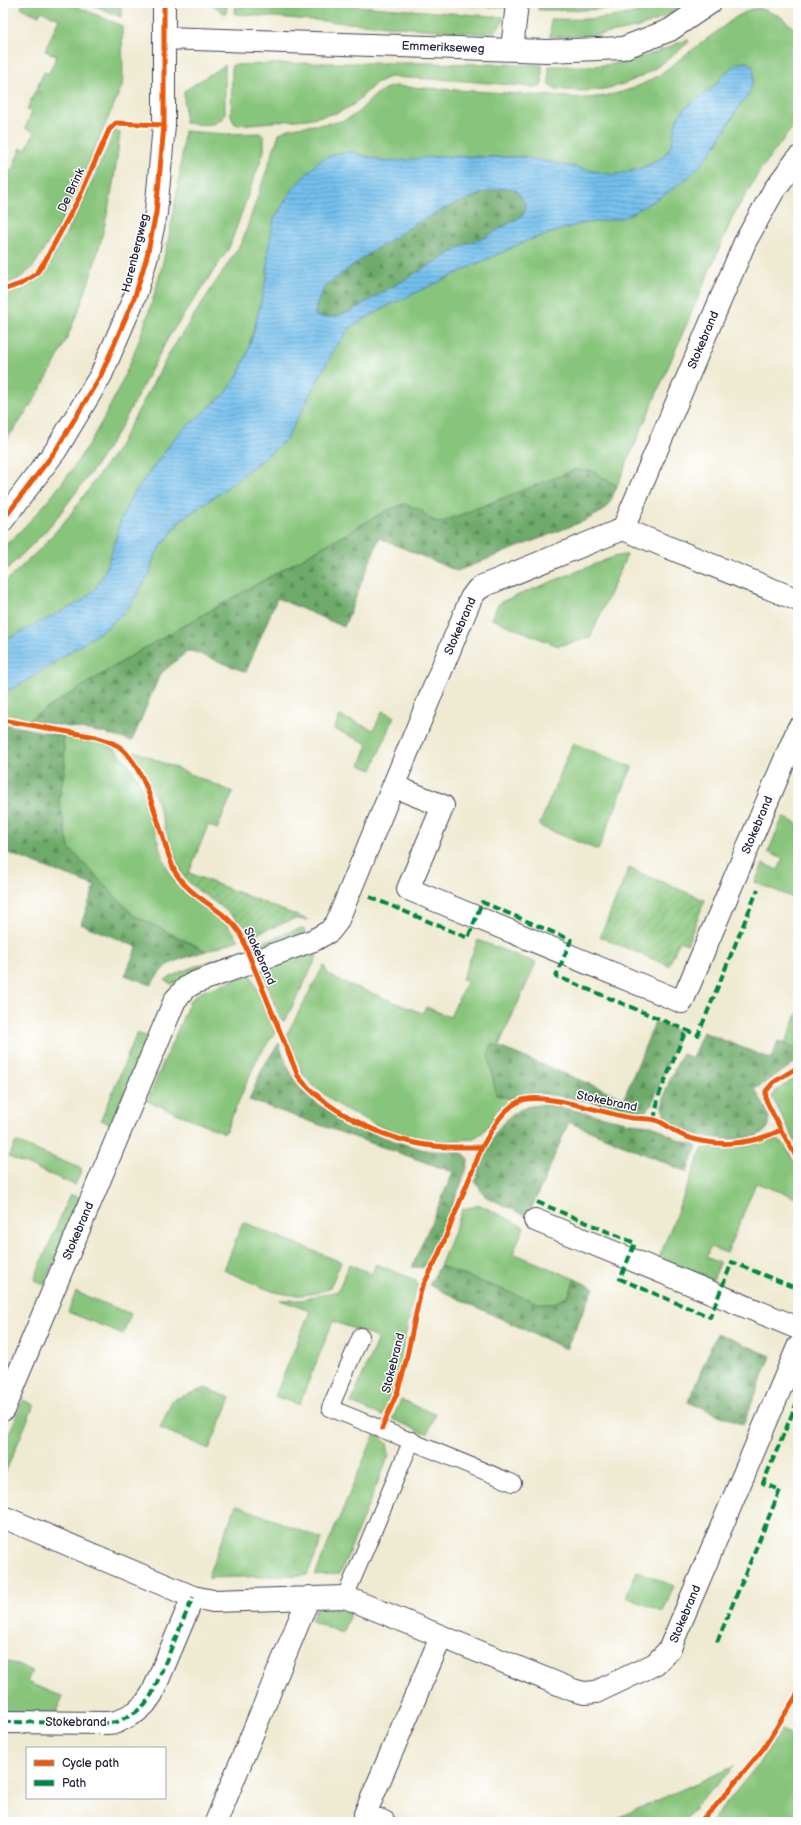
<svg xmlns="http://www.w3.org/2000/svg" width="801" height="1825" font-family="'Balsamiq Sans',sans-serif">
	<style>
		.green { fill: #88c57b; stroke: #55745b }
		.forest { fill: url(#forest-firs); stroke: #486653 }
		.garden { fill: url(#garden-furrows); stroke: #55745b }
		.water { fill: url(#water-rules); stroke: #4a7094; fill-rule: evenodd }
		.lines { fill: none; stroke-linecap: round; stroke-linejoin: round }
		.service-casing { stroke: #414052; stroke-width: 18 }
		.minor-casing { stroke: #414052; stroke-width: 24 }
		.tertiary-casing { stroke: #414052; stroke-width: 24 }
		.service { stroke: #fff; stroke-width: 16 }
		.minor { stroke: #fff; stroke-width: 22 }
		.tertiary { stroke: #fff; stroke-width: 22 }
		.quiet { stroke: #00873e; stroke-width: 4; stroke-dasharray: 8 4; stroke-linecap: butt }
		.cycleway-casing { stroke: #fff; stroke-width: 8 }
		.cycleway { stroke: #e8590c; stroke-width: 5 }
		.labels { text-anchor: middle; stroke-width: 3; stroke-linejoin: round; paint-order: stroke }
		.street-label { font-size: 12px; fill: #22223b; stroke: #fff }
	</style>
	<defs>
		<pattern id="forest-firs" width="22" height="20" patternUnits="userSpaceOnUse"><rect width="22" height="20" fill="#6eaa6b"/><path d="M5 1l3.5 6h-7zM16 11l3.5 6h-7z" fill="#5a8a59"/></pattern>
		<pattern id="garden-furrows" width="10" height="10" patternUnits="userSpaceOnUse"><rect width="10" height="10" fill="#88c57b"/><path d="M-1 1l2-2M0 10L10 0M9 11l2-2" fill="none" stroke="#75a96b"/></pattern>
		<pattern id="water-rules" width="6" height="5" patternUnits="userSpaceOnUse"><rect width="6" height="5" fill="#73bfed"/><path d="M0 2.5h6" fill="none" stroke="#5e9bc1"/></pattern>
	</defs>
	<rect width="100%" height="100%" fill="#fff"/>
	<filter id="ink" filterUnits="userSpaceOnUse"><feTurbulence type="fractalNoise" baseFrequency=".025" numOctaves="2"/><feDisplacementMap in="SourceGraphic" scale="8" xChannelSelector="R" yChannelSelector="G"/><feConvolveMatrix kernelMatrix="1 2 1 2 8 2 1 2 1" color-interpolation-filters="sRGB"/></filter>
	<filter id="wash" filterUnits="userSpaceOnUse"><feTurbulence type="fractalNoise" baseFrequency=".012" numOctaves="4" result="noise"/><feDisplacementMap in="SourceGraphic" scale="16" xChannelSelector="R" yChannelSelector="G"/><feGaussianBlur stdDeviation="0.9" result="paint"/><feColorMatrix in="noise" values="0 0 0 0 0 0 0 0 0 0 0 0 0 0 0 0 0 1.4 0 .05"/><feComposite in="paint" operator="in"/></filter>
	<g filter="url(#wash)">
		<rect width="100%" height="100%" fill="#efead2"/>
		<path class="green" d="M23 3H69L122 26 123 84 83 175 59 225 37 261 32 268 20 278 3 285V202L9 188 4 186 12 168 17 170 18 168 13 166 21 148 26 150 34 132 25 128 32 112 27 110 35 91 40 94 41 92 36 90 44 72 49 73 57 56 45 51 59 19 41 11 39 16 21 8Z
			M89 3H121V17Z
			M211 3H227L226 13H223Z
			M236 3H317L504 17C502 25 496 33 487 34L235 14Z
			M662 3H688C643 34 603 35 550 37L551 19C589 20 627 19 662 3Z
			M759 8 780 16 798 32V120L761 169 734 214 617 486 592 471 575 470 439 523 404 504 386 511 141 650 28 720 18 715H3V693L25 682 109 626 127 609 149 575 154 557 181 520 220 493 286 440 334 350 351 327 387 306 526 241 580 224 629 215 676 185 690 176 719 141 740 105 749 94 751 86 747 62 737 64 712 88 693 103 675 130 670 148 662 158 642 168 624 173 613 175 524 157 383 161 352 152 338 153 268 250 267 277 262 298 247 354 237 377 226 394 178 434 151 470 131 498 120 522 114 546 105 571 96 588 83 601 3 641V584L42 547 70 515 118 448 170 352 242 242 279 134C291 123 329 127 347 119 366 111 372 90 394 86L583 98C611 97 635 90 659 75L736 17 751 9Z
			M687 39 689 42C663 65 633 86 597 90 583 92 568 90 554 89L549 86V66C568 66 586 67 605 65 634 62 661 51 687 39Z
			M306 63H428L542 65V84L540 87H535L453 80 389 77 376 83 353 105 337 113 307 119 238 125 234 123 231 116 232 65Z
			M225 65V114C218 129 199 124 185 123L184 91Z
			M115 131 120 132C109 243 73 356 3 444V295L24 289 47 269 82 204Z
			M184 131 227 134 260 133 264 136V151L229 248 168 338 122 425 95 467 59 515 43 534 3 573V547C119 444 172 282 184 131Z
			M624 555H627L590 638 558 646 492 619 497 606 501 602 613 557Z
			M382 711 394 716 372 770 360 765 368 744 334 729 340 716 374 730Z
			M63 736C79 739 99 739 113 748 117 750 120 755 124 759 156 794 150 849 178 886 187 897 200 904 212 912 222 918 232 930 239 940L206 951 133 915 69 848 59 800 65 767Z
			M573 743 632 767 598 850 539 826Z
			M135 751 233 792 217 829 208 825 189 873 184 877C169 848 163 815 150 784 146 775 134 759 135 751Z
			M783 817 798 824V900L755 882 763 864 778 870 783 859 768 852Z
			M298 929H304L305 933 255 953 252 946Z
			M478 940 536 963 498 1047 492 1044 496 1095 514 1099 505 1105 482 1133 472 1139 440 1141 411 1138 379 1126 341 1107 312 1085 303 1074 287 1034 324 965 328 974 338 980 422 1013 426 1007 450 1017 467 981 462 979Z
			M242 950 245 957 171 984 165 980 182 971Z
			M312 950 317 957 286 1019 282 1022 260 968Z
			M250 973 275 1032 256 1061 225 1133 147 1101 190 1001 197 994Z
			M798 1012V1049L785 1044Z
			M137 1033 148 1037 111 1124 101 1120Z
			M798 1076V1147L772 1097 776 1091Z
			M776 1139 784 1144 798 1167V1198L756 1183 727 1253 710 1247 706 1257 720 1263 713 1280 659 1258 702 1149 706 1147H741Z
			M16 1142 82 1169 75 1185 9 1157Z
			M70 1194 80 1198 44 1285 34 1280Z
			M480 1205 524 1227 513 1253 575 1279 568 1297 551 1304 538 1303 440 1266 463 1209Z
			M243 1222 341 1262 330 1288C288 1306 261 1286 224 1270Z
			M349 1264 372 1274 376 1264 415 1280 418 1286 413 1299 395 1386 383 1416 351 1403 378 1338 333 1321 299 1405 275 1396 310 1311 280 1300H301L338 1291Z
			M76 1292 131 1314 123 1334 68 1312Z
			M3 1359 12 1363 3 1384Z
			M205 1388 231 1398 209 1449 160 1428 172 1400Z
			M23 1400 34 1405 3 1478V1448Z
			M401 1400 435 1414 428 1433 422 1432 392 1419Z
			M375 1433 387 1443 389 1455 340 1574 315 1575Z
			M236 1505 322 1539 307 1575 207 1578Z
			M637 1571 674 1586 663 1612 626 1597Z
			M316 1608H334L351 1612 342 1633 311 1621Z
			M3 1659 32 1671 27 1682 62 1697 57 1713H3Z
			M781 1730 798 1737V1822H711L760 1762Z
			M735 1766 696 1806 684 1822H608Z"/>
		<path class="forest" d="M505 188 516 190 525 203V213L522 216 482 239 466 244 349 312C337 316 327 320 315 316L316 306 324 287 367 255 418 222 450 206 488 191Z
			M575 470 592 471 617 486C608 508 607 510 584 521L457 571 379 538 344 627 277 598 246 672 192 651H188L160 674 132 741 99 732 28 720 141 650 386 511 404 504 422 510 426 518 439 523Z
			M3 724 63 736 65 767 59 800 69 848 133 915 206 951C180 960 165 960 151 985L125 975 137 947 81 924 95 886 3 851Z
			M655 1022 680 1032 652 1104 646 1111 631 1112 584 1100 538 1093 520 1096 514 1099 496 1095 488 1054 492 1044 624 1098Z
			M703 1032 771 1059 778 1041 798 1049V1061L755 1089C759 1098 772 1114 769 1125 762 1150 675 1138 665 1117 657 1101 675 1069 682 1054L692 1058Z
			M279 1043C284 1058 289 1072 298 1085 323 1118 386 1140 425 1150 436 1153 456 1149 464 1154 470 1158 468 1165 466 1171L431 1260 424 1268 412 1267 453 1172 249 1100 263 1067Z
			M537 1105H551L630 1123 652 1125 679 1140 697 1146 687 1172 569 1122 528 1217 485 1196 475 1181C488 1149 497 1110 537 1105Z
			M440 1266 538 1303 551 1304 568 1297 575 1279 594 1288 566 1349 429 1285Z
			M717 1333 771 1356 743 1425 688 1402Z"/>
		<path class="garden" d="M439 3H505V8Z
			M538 3H638C605 12 572 10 538 10Z
			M629 868 705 900 687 944 679 941 669 966 600 937Z
			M189 873 308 920 294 919 248 937C236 909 204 900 184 877Z"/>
		<path class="water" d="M743 62C760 62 753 83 749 93 747 98 741 103 738 108 724 131 711 156 691 175 673 191 650 203 629 215L618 219 580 224 526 241 387 306 351 327 334 350 286 440 220 493 180 520 154 557 149 575 127 609 109 626 25 682 3 693V641L82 601 96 588 105 571 114 546 120 522 131 498 151 470 178 434 226 393 237 377 247 354 254 330 267 277 268 250 274 219 294 187 320 160 338 153 352 152 383 161 405 160 440 156 524 157 613 175C629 172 648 168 661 158 675 149 672 133 677 120 683 105 702 97 713 87 719 81 725 72 732 67 735 65 739 63 743 62ZM505 188 516 190 525 203V212L522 216 482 239 466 244 349 312C337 316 327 320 315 316L316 306 324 287 367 255 418 222 450 206 488 191Z"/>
	</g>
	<g filter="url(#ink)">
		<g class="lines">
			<defs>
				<path id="service" d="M361 1336 330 1408 513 1483
					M345 1597 412 1440"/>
				<path id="minor" d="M512 49 517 3
					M623 529 798 600
					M393 786 443 806 408 889 682 1002 798 729
					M535 1220 798 1328
					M3 1410 175 1000 187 987 194 983 314 940 330 931 337 922 471 598 477 590 485 585 623 529 745 242 774 190 798 158
					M3 1517 193 1597 213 1601 345 1597 573 1690 584 1693 596 1692 655 1664 669 1650 798 1347
					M3 1722 107 1723 117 1722 136 1712 145 1704 152 1694 193 1597
					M216 1822 309 1597
					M384 1822 365 1814 441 1637"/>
				<path id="tertiary" d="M165 38 547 51 623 48 670 30 710 3
					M3 520 56 450 101 375 135 296 147 256 156 213 164 125V3"/>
			</defs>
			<use href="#service" class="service-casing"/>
			<use href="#minor" class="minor-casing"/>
			<use href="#tertiary" class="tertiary-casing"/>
			<use href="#service" class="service"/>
			<use href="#minor" class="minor"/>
			<use href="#tertiary" class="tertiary"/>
			<path class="quiet" d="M370 897 468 938 482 902 571 940 556 976 698 1035 758 889
				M654 1120 659 1095 686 1030
				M537 1202 635 1243 620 1279 710 1317 732 1262 798 1289
				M717 1642 780 1490 763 1483 798 1400
				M3 1722 107 1723 117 1722 136 1712 145 1704 152 1694 193 1597"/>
			<defs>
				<path id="cycleway" d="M3 290 20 284 36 274 45 261 79 198 109 130 116 123 164 125
					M3 520 56 450 101 375 135 296 147 256 156 213 164 125V3
					M3 720 96 737C105 740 114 742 121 748 151 774 159 836 175 872 193 901 223 907 240 933L298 1076C323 1108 376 1135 415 1143 437 1148 460 1147 482 1147 492 1130 501 1110 520 1101 542 1091 606 1114 631 1118 638 1119 647 1118 655 1120 665 1122 673 1132 684 1136 715 1148 751 1145 781 1130L798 1160
					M781 1130 766 1100V1091L774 1082 798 1067
					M382 1428 397 1393 404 1370 421 1290 438 1256 482 1147
					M699 1822 713 1809 763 1749 798 1693"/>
			</defs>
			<use href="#cycleway" class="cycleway-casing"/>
			<use href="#cycleway" class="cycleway"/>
		</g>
	</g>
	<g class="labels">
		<g class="street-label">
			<text transform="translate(443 47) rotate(2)" y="4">Emmerikseweg</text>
			<text transform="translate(71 190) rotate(-65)" y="4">De Brink</text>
			<text transform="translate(135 253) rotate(-76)" y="4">Harenbergweg</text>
			<text transform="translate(703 340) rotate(-67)" y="4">Stokebrand</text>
			<text transform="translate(460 626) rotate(-66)" y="4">Stokebrand</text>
			<text transform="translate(757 825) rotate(-67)" y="4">Stokebrand</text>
			<text transform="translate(260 956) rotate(66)" y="4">Stokebrand</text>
			<text transform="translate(607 1101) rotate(12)" y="4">Stokebrand</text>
			<text transform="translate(78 1231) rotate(-67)" y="4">Stokebrand</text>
			<text transform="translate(393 1363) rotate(-76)" y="4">Stokebrand</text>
			<text transform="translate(685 1614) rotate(-67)" y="4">Stokebrand</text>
			<text x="76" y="1726">Stokebrand</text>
		</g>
	</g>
	<rect width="801" height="1825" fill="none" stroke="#fff" stroke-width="16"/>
	<rect x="26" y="1747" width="140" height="52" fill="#ffffff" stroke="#a7a7b1"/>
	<rect x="34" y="1760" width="20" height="6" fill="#e8590c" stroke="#a7a7b1"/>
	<text x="62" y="1767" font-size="12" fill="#22223b">Cycle path</text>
	<rect x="34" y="1780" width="20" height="6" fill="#00873e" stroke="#a7a7b1"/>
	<text x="62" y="1787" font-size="12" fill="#22223b">Path</text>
</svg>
